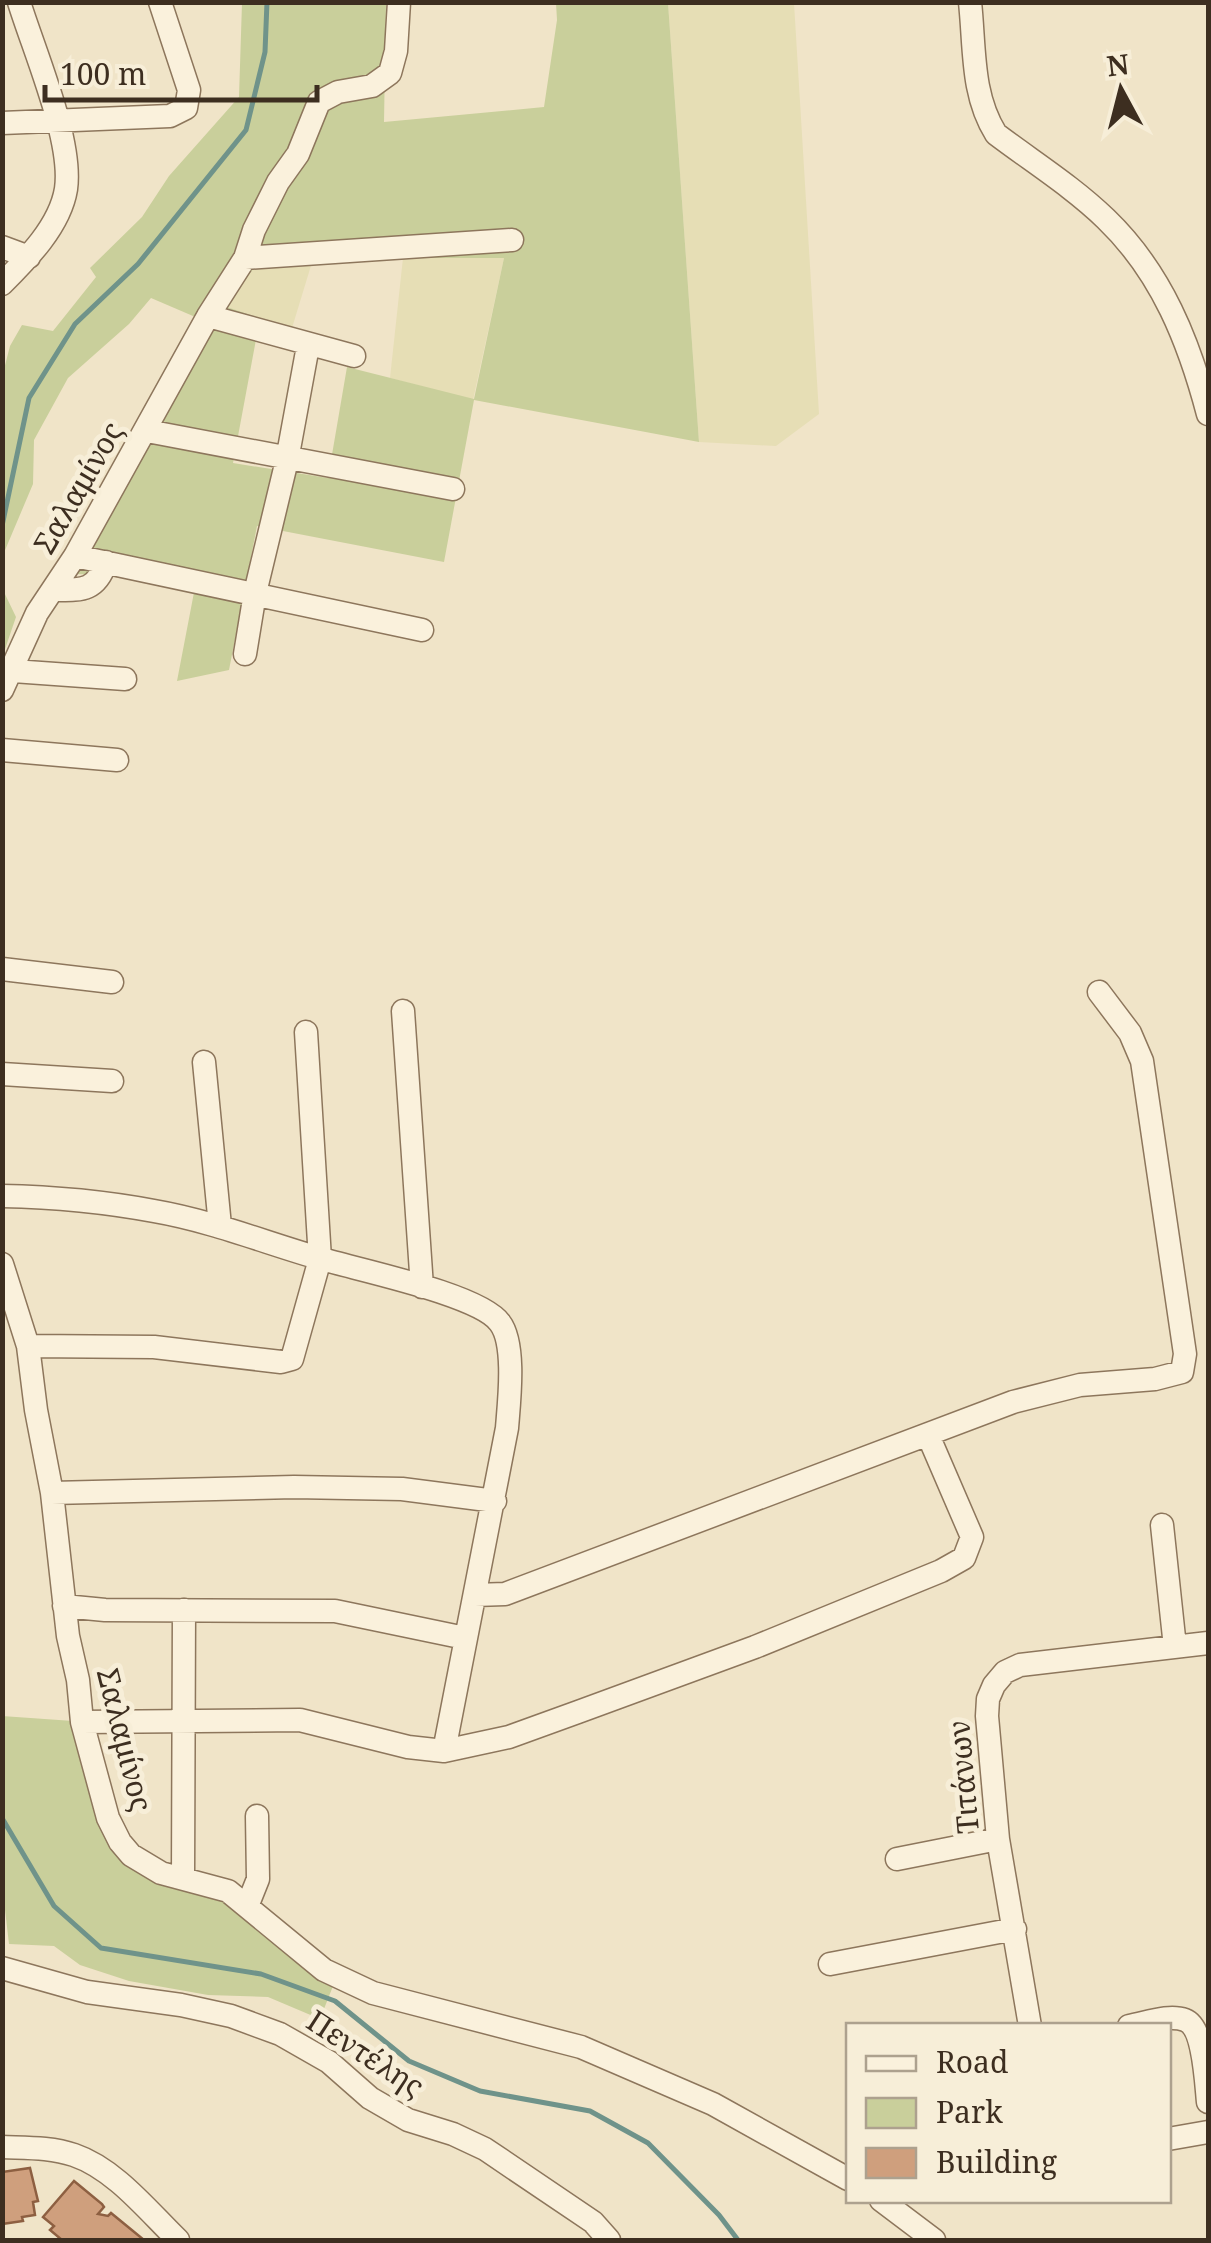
<svg xmlns="http://www.w3.org/2000/svg" width="1211" height="2243" font-family="'Noto Serif',serif">
	<style>
		.farmland { fill: #e6deb5 }
		.green { fill: #c9cf9b; fill-rule: evenodd }
		.lines { fill: none; stroke-linecap: round; stroke-linejoin: round }
		.stream { stroke: #6f938a; stroke-width: 5 }
		.building { fill: #cf9f7d; stroke: #8d5f41; stroke-width: 2.5 }
		.minor-casing { stroke: #8d765c; stroke-width: 25 }
		.minor { stroke: #faf1dc; stroke-width: 22 }
		.labels { text-anchor: middle; stroke-width: 10; stroke-linejoin: round; paint-order: stroke }
		.street-label { font-size: 30px; fill: #3d2e20; stroke: #f7eed8 }
	</style>
	<rect width="100%" height="100%" fill="#f0e4c8"/>
	<path class="farmland" d="M668 3H794L819 414 776 446 699 442Z
		M403 258H504L473 400 390 378Z
		M313 259 292 328 223 306 258 263Z"/>
	<path class="green" d="M242 3H386L384 122 544 107 557 20 556 3H668L699 442 474 400 444 562 257 526 229 670 177 681 196 582 158 575 64 574 207 322 151 298 129 324 68 378 34 440 33 484 3 555V590L16 617 3 655 2 377 10 346 22 325 53 331 96 277 90 268 142 217 169 176 239 97ZM403 258H504L474 399 347 367 328 478 233 463 260 318 224 306 258 263Z
		M2 1716 73 1721 114 1849 224 1899 289 1957 335 1981 320 2019 268 1997 208 1995 129 1981 80 1965 54 1946 9 1944 2 1884Z"/>
	<g class="lines">
		<path class="stream" d="M2 526 29 398 75 324 138 264 246 130 265 52 267 2
			M2 1818 54 1906 101 1948 261 1974 335 2001 409 2061 480 2091 590 2111 648 2143 719 2215 738 2240"/>
	</g>
	<path class="building" d="M30 2168 38 2201 33 2202 35 2215 22 2217 23 2221 2 2224V2172Z
		M74 2181 102 2204 104 2207 98 2214 108 2216 111 2213 144 2240H62L50 2230 54 2226 43 2217Z"/>
	<g class="lines">
		<defs>
			<path id="minor" d="M970 2C975 48 971 94 996 134 1033 162 1073 187 1106 219 1162 273 1189 342 1208 414
				M2 123 170 116 186 108 189 90 160 2
				M2 247 29 257
				M245 258 512 240
				M2 284C27 259 60 226 66 189 73 140 34 51 19 2
				M208 316 354 356
				M147 431 453 489
				M75 556 422 630
				M53 590C81 590 96 592 106 562
				M245 654 255 593 287 460 308 346
				M13 671 125 679
				M2 690 37 613 75 556 208 316 245 258 254 230 278 182 298 154 319 102 338 92 372 86 390 73 396 51 399 2
				M2 750 117 760
				M2 969 112 982
				M403 1011 422 1287
				M204 1062 220 1226
				M2 1074 112 1081
				M2 1196C52 1197 106 1202 154 1211 212 1221 266 1243 322 1259 359 1270 481 1295 500 1323 516 1344 509 1402 507 1428L444 1751
				M2 1264 28 1346 36 1410 52 1493 68 1636 78 1680 82 1722 108 1818 120 1842 131 1855 161 1873 228 1891 324 1970 373 1993 581 2047 713 2104 848 2179
				M28 1346 154 1347 281 1362 292 1359 320 1259 306 1032
				M52 1493 294 1487 402 1489 495 1501
				M1162 1525 1175 1647
				M475 1595 505 1594 1013 1402 1080 1385 1155 1379 1182 1372 1185 1354 1142 1061 1130 1033 1099 992
				M64 1606 105 1610 335 1611 465 1638
				M82 1722 300 1720 408 1747 444 1751 509 1737 578 1712 755 1647 941 1571 964 1558 972 1537 928 1435
				M897 1859 998 1839
				M183 1878 184 1610
				M248 1904 258 1879 257 1816
				M830 1964 1015 1929
				M2 1968 87 1992 181 2005 231 2016 280 2034 329 2062 370 2098 408 2120 453 2134 485 2149 593 2222 609 2240
				M1030 2026 998 1839 987 1716 988 1699 994 1685 1005 1672 1020 1665 1208 1643
				M1129 2026C1146 2023 1169 2014 1185 2020 1204 2027 1206 2083 1208 2102
				M1168 2139 1208 2132
				M2 2147C26 2148 51 2147 74 2155 115 2169 148 2211 178 2240
				M881 2200 934 2240"/>
		</defs>
		<use href="#minor" class="minor-casing"/>
		<use href="#minor" class="minor"/>
	</g>
	<g class="labels">
		<g class="street-label">
			<text transform="translate(79 488) rotate(-60)" y="10">Σαλαμίνος</text>
			<text transform="translate(124 1740) rotate(76)" y="10">Σαλαμίνος</text>
			<text transform="translate(964 1777) rotate(-95)" y="10">Τιτάνων</text>
			<text transform="translate(365 2054) rotate(33)" y="10">Πεντέλης</text>
		</g>
	</g>
	<rect width="1211" height="2243" fill="none" stroke="#3d2e20" stroke-width="10"/>
	<rect x="846" y="2023" width="325" height="180" fill="#f7eed8" stroke="#ada18e" stroke-width="2.5"/>
	<rect x="866" y="2056" width="50" height="15" fill="#faf1dc" stroke="#ada18e" stroke-width="2.5"/>
	<text x="936" y="2073" font-size="30" fill="#3d2e20">Road</text>
	<rect x="866" y="2098" width="50" height="30" fill="#c9cf9b" stroke="#ada18e" stroke-width="2.5"/>
	<text x="936" y="2123" font-size="30" fill="#3d2e20">Park</text>
	<rect x="866" y="2148" width="50" height="30" fill="#cf9f7d" stroke="#ada18e" stroke-width="2.5"/>
	<text x="936" y="2173" font-size="30" fill="#3d2e20">Building</text>
	<g transform="translate(1121 90) rotate(353)" stroke="#f7eed8" stroke-width="8" paint-order="stroke">
	<path d="M0-8L18 38L0 25L-18 38Z" fill="#3d2e20"/>
	<text y="-15" font-size="28" font-weight="bold" text-anchor="middle" fill="#3d2e20">N</text>
	</g>
	<path d="M45 85v15h272v-15" fill="none" stroke="#3d2e20" stroke-width="5"/>
	<text x="60" y="85" font-size="30" fill="#3d2e20" stroke="#f7eed8" stroke-width="8" paint-order="stroke">100 m</text>
</svg>
